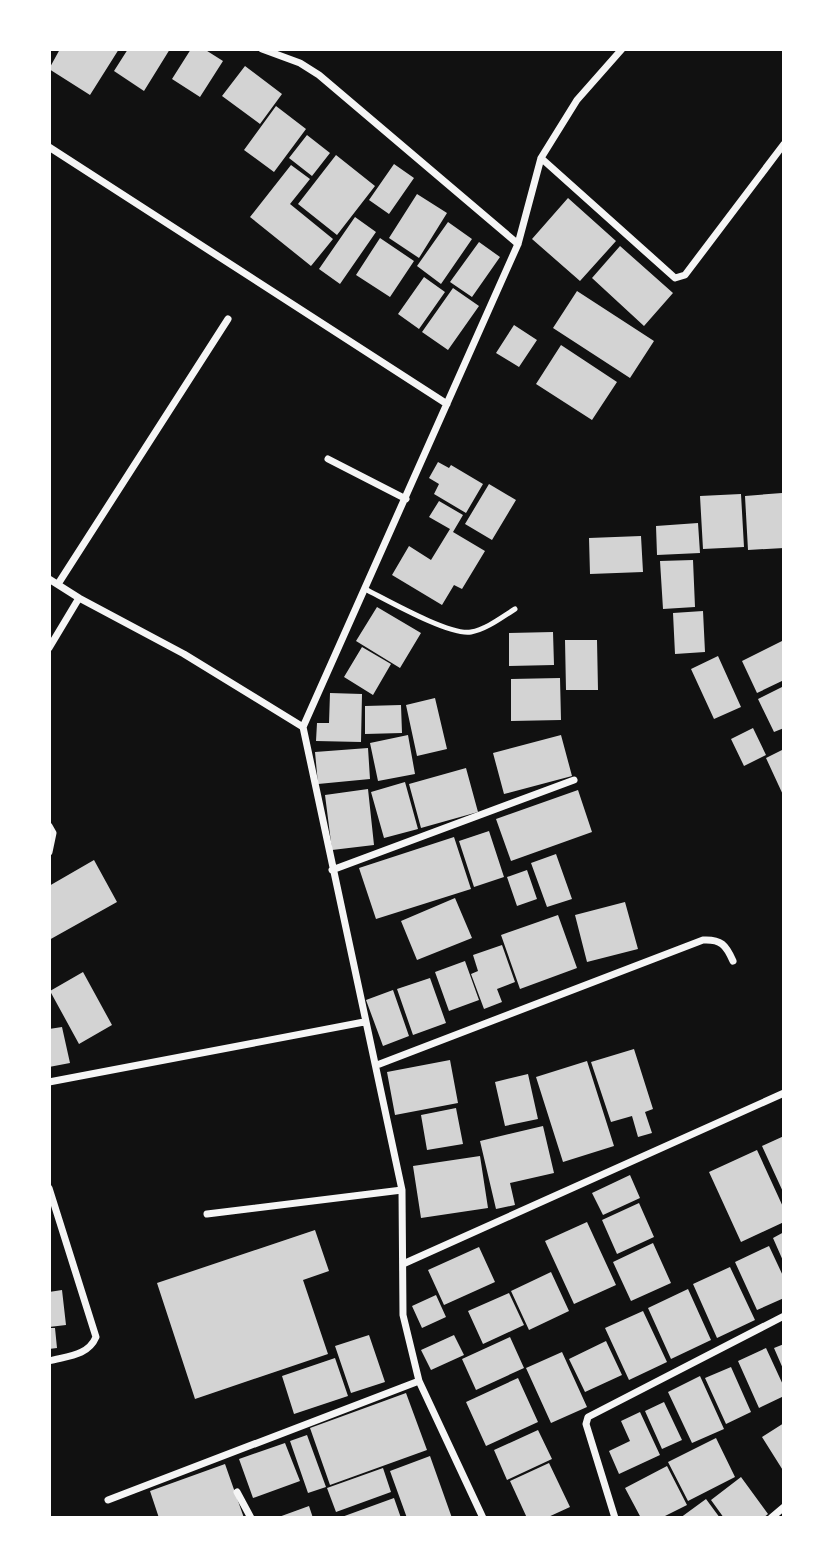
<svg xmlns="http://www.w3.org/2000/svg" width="833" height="1567" font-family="Manrope,sans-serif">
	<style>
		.building { fill: #d3d3d3 }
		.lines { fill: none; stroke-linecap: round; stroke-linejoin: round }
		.service { stroke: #f5f5f5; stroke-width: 5 }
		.minor { stroke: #f5f5f5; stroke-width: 7 }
	</style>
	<rect width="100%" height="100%" fill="#111"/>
	<path class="building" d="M60 49H119L90 95 49 69Z
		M128 49H170L144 91 114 71Z
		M191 49H204L223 61 200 97 172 79Z
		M245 66 282 94 260 124 222 96Z
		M276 106 306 129 274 172 244 150Z
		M307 135 330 153 312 176 289 158Z
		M336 155 375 186 337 235 298 204Z
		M394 164 414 178 389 214 369 200Z
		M291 165 310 179 290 204 333 239 311 266 250 217Z
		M417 194 447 213 419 258 389 238Z
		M568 198 616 241 580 281 532 239Z
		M355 217 376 232 340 284 319 269Z
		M448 222 472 239 441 284 417 266Z
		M380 238 414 261 390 297 356 275Z
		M479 242 500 257 472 297 450 282Z
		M620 246 673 293 644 326 592 278Z
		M424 277 445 292 419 329 398 314Z
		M453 288 479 306 448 350 422 332Z
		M577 291 654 341 630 378 553 328Z
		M514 325 537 340 519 367 496 353Z
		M561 345 617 382 592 420 536 384Z
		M438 462 449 468 451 465 483 484 466 513 434 494 439 484 429 478Z
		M489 484 516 500 492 540 465 524Z
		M782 493 784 548 748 550 745 496Z
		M741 494 744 547 703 549 700 496Z
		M439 501 463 515 453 532 485 551 462 589 454 585 442 605 392 575 409 546 431 560 450 529 429 517Z
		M698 523 700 553 657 555 656 526Z
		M641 536 643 572 590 574 589 538Z
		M693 560 695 607 663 609 660 561Z
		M377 607 421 633 400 668 356 641Z
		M703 611 705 652 675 654 673 613Z
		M553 632 554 665 509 666V633Z
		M565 640H597L598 690H566Z
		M784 640V680L757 693 742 661Z
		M362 647 391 664 373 695 344 677Z
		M718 656 741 707 714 719 691 669Z
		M560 678 561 720 511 721V679Z
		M784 686V728L774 732 758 699Z
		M330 693 362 694 361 742 316 741 317 723H329Z
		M435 698 447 749 417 756 406 705Z
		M401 705 402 733 365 734V706Z
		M753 728 766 755 744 766 731 739Z
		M408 735 415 774 378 781 370 743Z
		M561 735 572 776 504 794 493 753Z
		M368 748 370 779 318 784 315 752Z
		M784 749V797L766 758Z
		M466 768 478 812 421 828 409 784Z
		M405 782 418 829 384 838 371 792Z
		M368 789 374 845 332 850 325 795Z
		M578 790 592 832 511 861 496 819Z
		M489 831 504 877 474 887 459 841Z
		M454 837 471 889 376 919 359 868Z
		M556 854 572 899 547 907 531 863Z
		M94 860 117 902 49 940V886Z
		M527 870 537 899 517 906 507 877Z
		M455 898 472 938 417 960 401 921Z
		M625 902 638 949 587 962 575 915Z
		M558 915 577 968 520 989 501 935Z
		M502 945 515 982 497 989 502 1002 484 1009 471 974 478 971 473 955Z
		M465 961 479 1000 449 1011 435 972Z
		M83 972 112 1025 79 1044 50 991Z
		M430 978 446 1023 413 1035 397 989Z
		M393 990 409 1036 383 1046 366 1000Z
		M62 1027 70 1063 49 1067V1029Z
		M634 1049 653 1109 645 1112 652 1133 638 1137 632 1116 611 1122 591 1062Z
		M450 1060 458 1103 395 1115 387 1072Z
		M587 1061 614 1146 563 1162 536 1077Z
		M528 1074 538 1119 505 1126 495 1082Z
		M456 1108 463 1144 427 1150 421 1115Z
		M543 1126 554 1173 510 1183 515 1205 496 1209 480 1141Z
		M784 1136V1194L762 1146Z
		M757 1150 784 1209V1222L741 1242 709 1172Z
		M480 1156 488 1208 421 1218 413 1166Z
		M630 1175 640 1198 603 1215 592 1193Z
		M639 1203 654 1237 617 1254 602 1220Z
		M587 1222 616 1285 574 1304 545 1241Z
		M315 1230 329 1271 303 1280 328 1354 195 1399 157 1283Z
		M784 1232V1263L773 1238Z
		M653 1243 671 1283 631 1301 613 1262Z
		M769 1246 784 1278V1298L757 1310 735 1262Z
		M479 1247 495 1282 444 1305 428 1270Z
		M730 1267 755 1320 717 1338 693 1284Z
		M551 1272 569 1311 529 1330 511 1291Z
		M688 1289 711 1340 671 1359 648 1308Z
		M62 1290 66 1325 49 1327V1292Z
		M509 1293 524 1325 483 1344 468 1311Z
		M436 1295 446 1317 422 1328 412 1306Z
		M643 1311 667 1362 629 1380 605 1328Z
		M49 1328H55L57 1348 49 1349Z
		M369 1335 385 1382 351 1393 335 1346Z
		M454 1335 464 1355 431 1370 421 1350Z
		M510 1337 524 1368 476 1390 462 1359Z
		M606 1341 622 1375 585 1392 569 1359Z
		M784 1344V1371L774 1348Z
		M766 1348 784 1387V1396L759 1408 738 1361Z
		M562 1352 587 1407 551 1423 526 1368Z
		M335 1358 348 1396 294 1414 282 1376Z
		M731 1367 751 1412 726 1424 705 1378Z
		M700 1376 724 1429 692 1443 668 1392Z
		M518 1378 538 1422 486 1446 466 1402Z
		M406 1393 427 1450 330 1485 310 1428Z
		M664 1402 682 1440 662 1449 645 1411Z
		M640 1412 660 1455 619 1474 609 1451 630 1441 621 1421Z
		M784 1423V1472L762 1437Z
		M538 1430 552 1459 507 1480 494 1450Z
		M307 1435 326 1487 308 1493 290 1441Z
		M716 1438 735 1477 688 1501 668 1462Z
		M285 1443 300 1481 253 1498 239 1459Z
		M430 1456 452 1518H407L390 1471Z
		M549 1463 570 1507 546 1518H527L510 1481Z
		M225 1464 244 1518H159L150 1491Z
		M667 1466 687 1505 661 1518H641L625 1488Z
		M383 1468 391 1492 336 1512 327 1488Z
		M741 1477 768 1514 763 1518H724L711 1500Z
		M394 1498 401 1518H339Z
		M706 1499 720 1518H680Z
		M309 1506 313 1518H276Z"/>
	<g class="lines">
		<path class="service" d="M365 589C387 600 450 636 471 632 487 629 502 617 515 609"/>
		<path class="minor" d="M262 49 300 63 319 75 518 244
			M49 147 447 404
			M541 158 675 278 685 275 784 144
			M328 459 406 499
			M49 579 79 598
			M58 584 228 319
			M49 648 79 598 184 654 303 727
			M49 826 53 833 49 852
			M332 870 574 780
			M377 1065 703 940C721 939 726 945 733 961
			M49 1082 364 1022
			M49 1188 96 1337C88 1356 67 1356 49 1361
			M207 1214 402 1190
			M403 1264 784 1093
			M237 1492 251 1518
			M108 1500 419 1381
			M483 1518 419 1381 403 1315 402 1190 303 727 518 244 541 158 577 100 622 49
			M615 1518 586 1424 588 1417 784 1316
			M771 1518 784 1507"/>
	</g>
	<rect width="833" height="1567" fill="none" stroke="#ffffff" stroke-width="102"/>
</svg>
